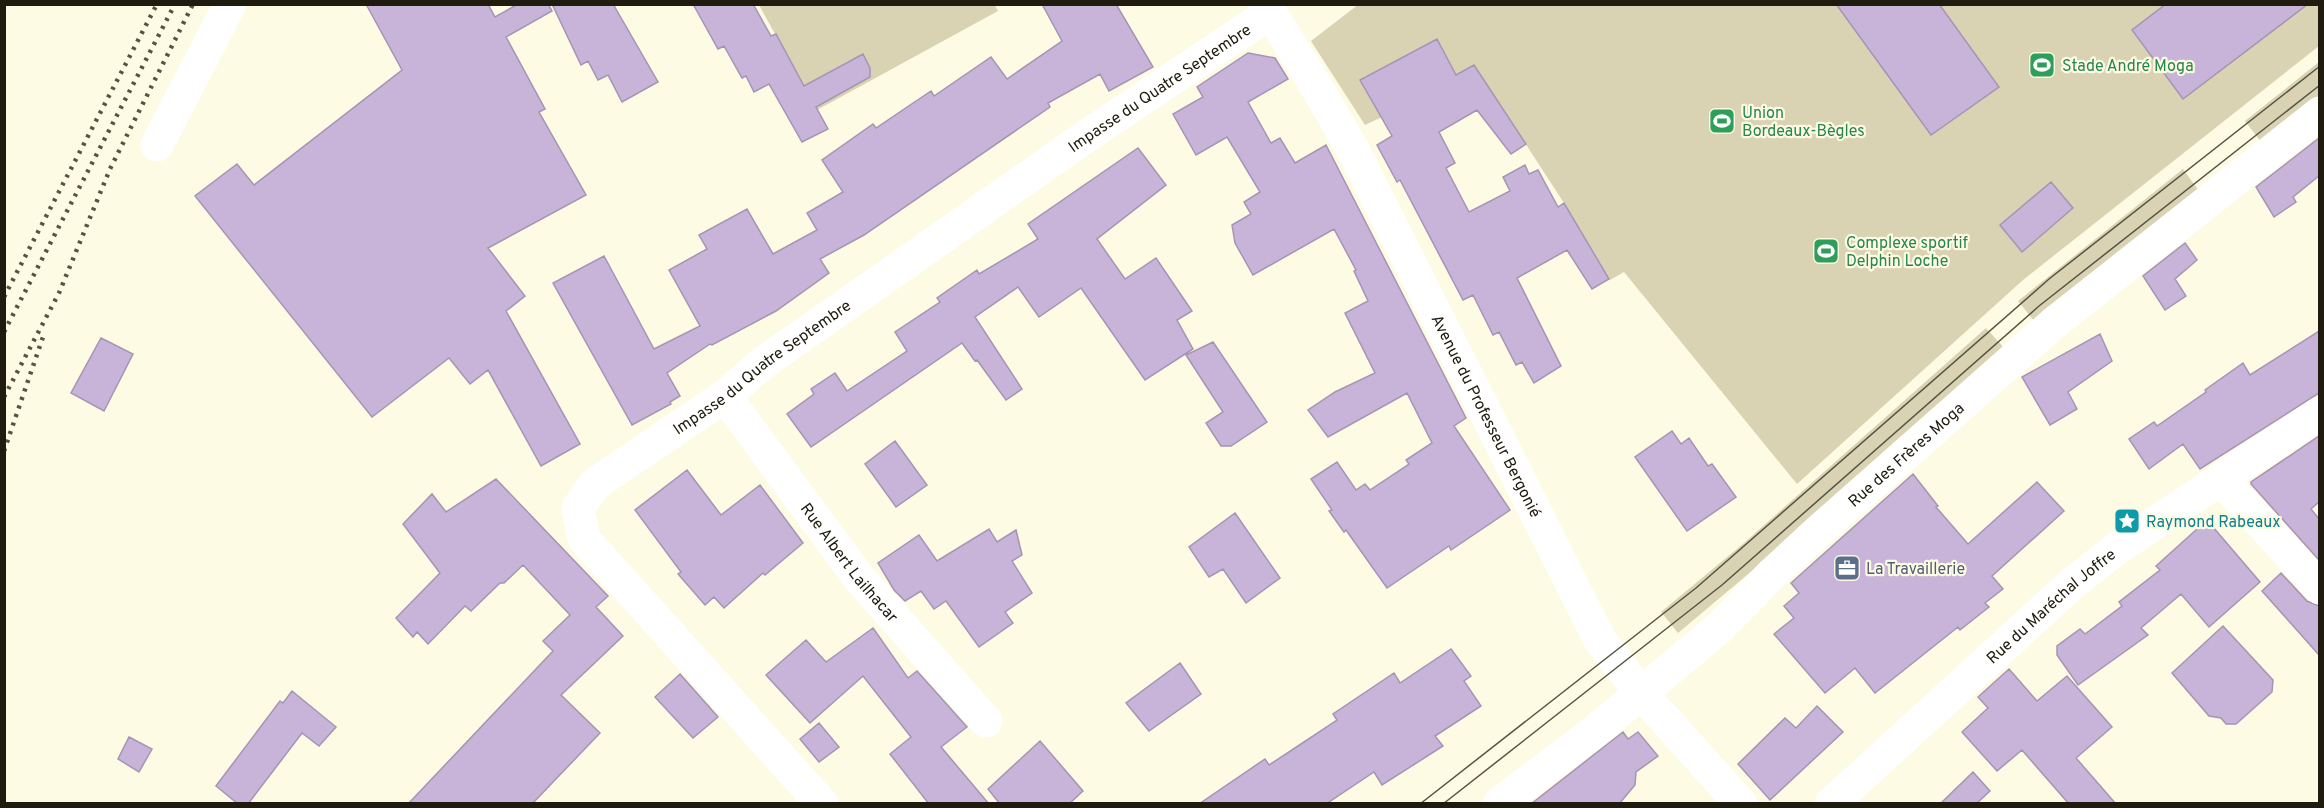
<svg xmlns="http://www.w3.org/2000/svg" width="2324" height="808" font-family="Overpass,sans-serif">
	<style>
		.green { fill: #d9d3b3 }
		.building { fill: #c8b3d9; stroke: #a594b4; stroke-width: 1.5 }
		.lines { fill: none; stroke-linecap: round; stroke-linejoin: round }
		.street { stroke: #fff; stroke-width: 33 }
		.tram { stroke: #565344; stroke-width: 1.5 }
		.rail { stroke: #565344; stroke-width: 4.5; stroke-dasharray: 3 6; stroke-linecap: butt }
		.labels { text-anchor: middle; stroke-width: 4.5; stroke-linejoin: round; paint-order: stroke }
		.leisure-label { font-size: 16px; fill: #27864d; stroke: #fefbe4; text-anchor: start }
		.street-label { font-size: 16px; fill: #1f1c0f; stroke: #fefbe4 }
		.culture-label { font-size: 16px; fill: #0d838f; stroke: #fefbe4; text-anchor: start }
		.service-label { font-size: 16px; fill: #4e5e75; stroke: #fefbe4; text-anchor: start }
	</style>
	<rect width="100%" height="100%" fill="#fefbe4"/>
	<path class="green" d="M994 4 998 11 817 110 759 5Z
		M1359 4 2320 5 2319 46 2023 280 1797 484 1624 272 1610 280 1564 203 1486 83 1399 109 1365 125 1311 41Z
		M2319 62V96L2261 142 2245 121Z
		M2183 169 2199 191 2035 322 2018 301Z
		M1986 328 2005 349 1784 544 1678 633 1661 612 1744 543Z"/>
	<path class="building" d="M366 4H488L495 17 518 4H548L552 11 506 37 545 109 539 112 586 195 488 248 525 296 506 311 580 444 541 466 488 370 470 384 449 358 372 417 195 196 237 164 254 185 402 70Z
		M552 4H613L658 82 622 102 608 75 598 80 588 61 581 65Z
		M693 4H753L771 36 776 34 804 86 863 54 870 68V77L816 107 828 129 802 142 769 84 754 92 746 76 742 78 724 46 718 49Z
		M1042 4H1116L1153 67 1109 91 1100 74 1048 103 1050 107 864 235 820 259 829 273 776 311 712 345 710 344 667 373 680 396 670 402 671 404 632 425 553 283 604 256 654 349 700 326 669 270 707 249 699 235 747 209 773 254 817 230 807 213 843 192 822 160 873 124 876 128 931 91 934 96 991 57 1007 79 1062 41Z
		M1836 4H1939L1999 87 1931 135Z
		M2166 4H2308L2183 99 2132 30Z
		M1437 39 1456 75 1474 65 1526 144 1511 154 1477 110 1439 132 1455 163 1446 168 1469 212 1510 191 1503 177 1525 165 1529 174 1538 170 1558 207 1564 203 1609 279 1592 289 1567 250 1517 278 1561 366 1534 383 1522 362 1516 365 1499 332 1493 335 1473 295 1463 300 1400 180 1397 182 1377 145 1392 136 1360 80Z
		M1248 53 1275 58 1288 79 1248 102 1271 143 1280 138 1295 163 1326 145 1466 418 1454 426 1510 510 1451 550 1449 546 1387 588 1346 530 1344 532 1329 511 1332 510 1311 479 1337 462 1356 490 1365 484 1370 490 1409 464 1406 460 1432 443 1407 393 1328 437 1308 410 1335 392 1375 373 1345 313 1368 301 1354 271 1356 270 1334 229 1253 275 1235 243 1232 225 1251 214 1244 202 1260 192 1227 137 1196 155 1173 114 1203 97 1197 87Z
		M2319 138V176L2293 197 2296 202 2274 217 2256 187Z
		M1138 148 1166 185 1097 239 1125 279 1156 258 1192 311 1177 320 1193 349 1145 380 1081 288 1039 317 1018 287 975 317 1022 389 1006 400 977 360 975 361 962 343 811 447 787 414 814 394 811 389 835 373 847 391 907 351 895 332 940 302 937 298 977 270 979 274 1038 239 1028 224Z
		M2051 182 2073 208 2022 252 2000 225Z
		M2185 243 2197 260 2175 279 2186 296 2165 310 2143 276Z
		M2319 331V393L2200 469 2183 444 2149 469 2129 439 2154 422 2157 426 2206 392 2205 390 2243 363 2250 375Z
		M2100 334 2112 361 2068 392 2077 409 2050 425 2022 377Z
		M101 338 133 354 104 411 71 393Z
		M1213 342 1267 422 1231 446H1221L1206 423 1223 412 1186 355Z
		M1672 431 1681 444 1689 438 1708 466 1712 464 1736 497 1687 531 1635 457Z
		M2319 436V502L2311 509 2319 519V560L2251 484V482Z
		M895 441 927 485 896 507 865 464Z
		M687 470 721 515 760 485 803 543 765 575 763 573 724 608 714 597 705 605 678 574 681 572 635 510Z
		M1913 474 1938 506 1936 507 1968 544 2037 482 2064 511 1992 576 2003 589 1985 603 1989 607 1960 630 1958 627 1875 693 1855 668 1825 693 1774 634 1794 618 1784 606 1799 593 1791 583Z
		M496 479 608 596 596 607 623 636 561 695 600 733 532 804H408L553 651 543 641 570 615 523 565 504 583H500L471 611 465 606 428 644 417 632 413 637 396 618 440 573 403 524 432 494 446 512Z
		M1235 513 1280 578 1246 603 1223 569 1209 577 1189 547Z
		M2207 520 2260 582 2209 627 2181 594 2141 628 2148 635 2078 685 2057 655V646L2080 629 2085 634 2122 606 2119 602 2160 570 2156 566Z
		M989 529 997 542 1016 530 1022 555 1012 561 1032 593 1005 612 1013 623 979 647 946 601 934 609 921 591 905 601 894 590 878 563 919 535 937 561Z
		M2281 573 2307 601 2319 606V655L2262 591Z
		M2223 626 2273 680 2272 692 2236 724H2226L2221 718 2209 716 2172 673Z
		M873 628 908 678 917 671 967 727 941 747 989 804H929L890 754 911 737 863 676 810 723 766 675 806 640 826 662Z
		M1451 649 1471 676 1464 681 1481 706 1435 736 1443 746 1382 785 1374 772 1326 804H1199L1265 759 1269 765 1301 744 1337 720 1333 714 1394 673 1400 683Z
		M1180 663 1201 694 1149 731 1126 703Z
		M2009 669 2037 701 2067 676 2112 727 2076 758 2116 804H2069L2022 750 1997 771 1962 732 1988 708 1978 697Z
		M680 674 718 717 693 738 655 697Z
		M292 691 336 727 319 746 302 733 248 804H238L216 786 280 701 283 703Z
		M1817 706 1843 732 1770 800 1738 764 1785 718 1796 728Z
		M819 723 839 747 819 762 800 739Z
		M1623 732 1628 739 1638 732 1658 756 1636 772 1635 785 1619 804H1531Z
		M129 737 152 749 139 772 118 759Z
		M1040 741 1083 791 1069 804H1000L988 789Z
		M1973 772 1990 791 1976 804H1940Z"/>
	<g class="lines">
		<g class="street">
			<path id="s1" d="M1265 4 1310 76 1352 148 1600 640 1640 692 1741 804"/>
			<path d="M157 145 230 4"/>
			<path id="s2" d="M725 396 859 578 986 721"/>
			<path d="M2221 479 2320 588"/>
			<path id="s3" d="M822 804 584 539 578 508 595 484 725 396 763 363 1081 140 1270 13"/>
			<path id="s4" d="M1499 804 1595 731 1718 629 1771 575 1822 528 2054 323 2320 113"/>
			<path id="s5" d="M1831 804 2074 582 2119 547 2320 413"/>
		</g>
		<path class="tram" d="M1420 804 1696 588 2049 279 2320 66
			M1443 804 1722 585 2039 306 2320 85"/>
		<path class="rail" d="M4 297 157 4
			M4 332 175 4
			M4 397 59 293 110 169 193 4
			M4 451 43 337"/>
	</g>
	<defs>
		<symbol id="stadium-square" viewBox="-11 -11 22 22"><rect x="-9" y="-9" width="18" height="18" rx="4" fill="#2e9e5b" stroke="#fefbe4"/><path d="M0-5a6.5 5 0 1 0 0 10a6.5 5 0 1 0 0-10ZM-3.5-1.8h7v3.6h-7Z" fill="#fff"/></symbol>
		<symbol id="sight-square" viewBox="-11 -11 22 22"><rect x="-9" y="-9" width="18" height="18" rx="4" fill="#0f9aa8" stroke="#fefbe4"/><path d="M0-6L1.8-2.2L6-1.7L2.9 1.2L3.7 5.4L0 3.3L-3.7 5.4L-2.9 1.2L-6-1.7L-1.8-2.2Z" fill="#fff"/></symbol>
		<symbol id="office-square" viewBox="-11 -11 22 22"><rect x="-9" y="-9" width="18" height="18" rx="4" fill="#5c6f8a" stroke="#fefbe4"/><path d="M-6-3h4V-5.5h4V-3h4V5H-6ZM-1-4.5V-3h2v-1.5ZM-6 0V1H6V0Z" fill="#fff"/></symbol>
	</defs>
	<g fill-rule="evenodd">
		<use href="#stadium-square" x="2027" y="50" width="30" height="30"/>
		<use href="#stadium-square" x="1707" y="106" width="30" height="30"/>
		<use href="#stadium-square" x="1811" y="236" width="30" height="30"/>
		<use href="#sight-square" x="2112" y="506" width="30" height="30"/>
		<use href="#office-square" x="1832" y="553" width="30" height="30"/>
	</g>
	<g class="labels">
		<g class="leisure-label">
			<text x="2062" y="71">Stade André Moga</text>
			<text x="1742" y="118">Union<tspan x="1742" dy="18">Bordeaux-Bègles</tspan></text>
			<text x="1846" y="248">Complexe sportif<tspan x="1846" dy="18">Delphin Loche</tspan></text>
		</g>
		<g class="street-label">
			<text dy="6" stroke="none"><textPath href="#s3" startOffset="1107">Impasse du Quatre Septembre</textPath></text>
			<text dy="6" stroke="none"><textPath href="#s3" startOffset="621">Impasse du Quatre Septembre</textPath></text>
			<text dy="6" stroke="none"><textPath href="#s1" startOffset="468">Avenue du Professeur Bergonié</textPath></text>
			<text dy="6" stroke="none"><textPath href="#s4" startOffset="537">Rue des Frères Moga</textPath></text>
			<text dy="6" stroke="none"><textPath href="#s2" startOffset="208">Rue Albert Lailhacar</textPath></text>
			<text dy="6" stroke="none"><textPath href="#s5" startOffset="296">Rue du Maréchal Joffre</textPath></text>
		</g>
		<g class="culture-label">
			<text x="2146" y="527">Raymond Rabeaux</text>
		</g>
		<g class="service-label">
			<text x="1866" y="574">La Travaillerie</text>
		</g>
	</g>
	<rect width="2324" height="808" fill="none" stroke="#1f1c0f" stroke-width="12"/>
</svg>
